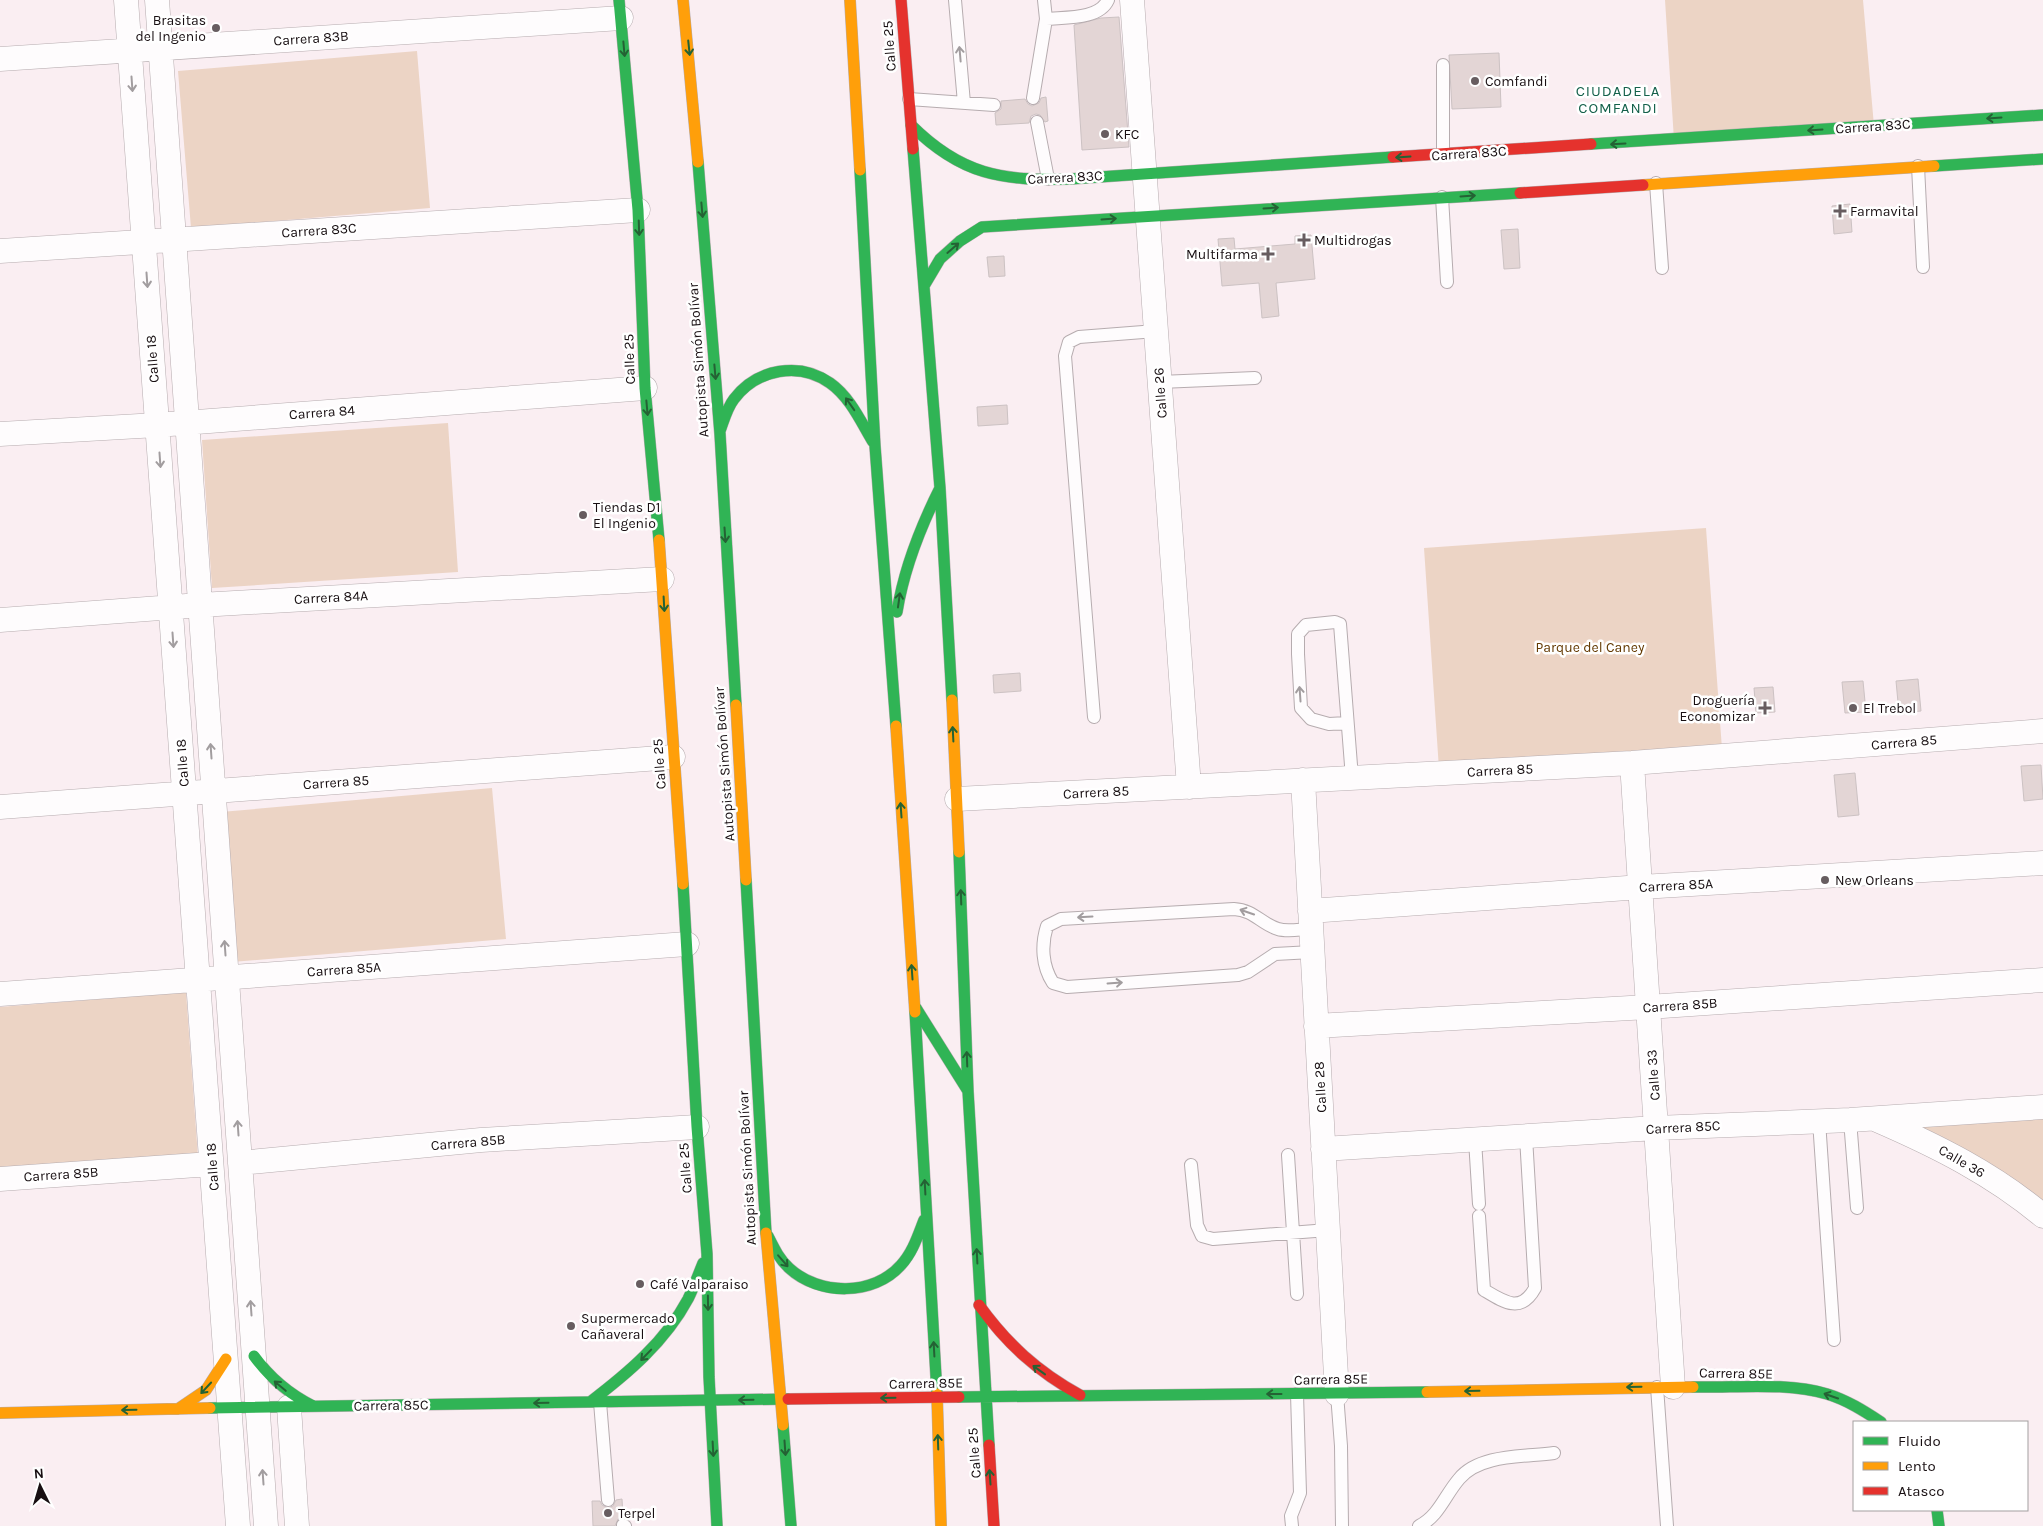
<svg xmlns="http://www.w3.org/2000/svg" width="2043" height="1526" font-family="Karla,sans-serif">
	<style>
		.park { fill: #ecd4c5 }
		.building { fill: #e3d5d5; stroke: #ccc2c3 }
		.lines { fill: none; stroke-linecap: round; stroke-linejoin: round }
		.lane-casing { stroke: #b6acaf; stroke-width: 14 }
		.street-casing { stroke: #b6acaf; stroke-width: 25 }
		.fast-casing { stroke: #b6acaf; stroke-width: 12 }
		.slow-casing { stroke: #b6acaf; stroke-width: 12 }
		.jam-casing { stroke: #b6acaf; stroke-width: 12 }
		.lane { stroke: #fefcfd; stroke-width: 12 }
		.street { stroke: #fefcfd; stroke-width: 24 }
		.fast { stroke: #30b455; stroke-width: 11 }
		.slow { stroke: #ff9f0a; stroke-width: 11 }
		.jam { stroke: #e5322d; stroke-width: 11 }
		.oneway { stroke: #246234 }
		.oneway2 { stroke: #a29d9f }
		.poi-dot { fill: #675d60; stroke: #fff; stroke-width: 2 }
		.labels { text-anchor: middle; stroke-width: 5; stroke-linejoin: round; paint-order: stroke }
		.poi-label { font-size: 14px; fill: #180f12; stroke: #fff; text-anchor: start }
		.street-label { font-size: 14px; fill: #180f12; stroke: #fff }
		.park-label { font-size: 14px; fill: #633901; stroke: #fff }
		.neighbourhood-label { font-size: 15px; letter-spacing: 1px; fill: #15614b; stroke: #fff }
	</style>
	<rect width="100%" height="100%" fill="#faeef2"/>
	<path class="park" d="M1665 0H1863L1874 126 1674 140Z
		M417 51 430 208 191 228 178 71Z
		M448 423 458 572 212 588 202 440Z
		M1706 528 1722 749 1439 769 1424 548Z
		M492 788 506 939 232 962 221 812Z
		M186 992 198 1157 0 1169V1007Z
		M2043 1107V1216L1874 1119Z"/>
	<path class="building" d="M1119 17 1129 147 1082 150 1074 25 1101 18Z
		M1499 53 1501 107 1452 109 1449 55Z
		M1046 97 1048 121 1045 122 1040 115 1036 114 1031 116 1029 123 996 125 995 113 1001 109V101L1025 99 1028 104 1032 106 1039 103 1041 98Z
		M1850 204 1852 232 1834 234 1832 206Z
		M1518 229 1520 268 1504 269 1501 230Z
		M1311 235 1315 279 1276 283 1279 316 1262 318 1259 283 1222 286 1218 239 1234 238 1235 249 1295 244V236Z
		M1004 256 1005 276 989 277 987 257Z
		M1007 405 1008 424 978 426 977 407Z
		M1020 673 1021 691 994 693 993 675Z
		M1918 679 1921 711 1899 713 1896 681Z
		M1863 681 1866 712 1845 713 1842 682Z
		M1773 687 1775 712 1756 713 1754 688Z
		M2041 765 2043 799 2024 801 2021 766Z
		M1855 773 1859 815 1838 817 1834 775Z
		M622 1499 623 1517 618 1519 615 1526H593L592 1501H600L602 1505 608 1508 613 1506 616 1500Z"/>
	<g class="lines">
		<defs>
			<path id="lane" d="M955 0 964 103
				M1046 19C1064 17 1099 20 1108 0
				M1443 65V154
				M1033 98 1046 19 1044 0
				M909 99 994 105
				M1037 122 1048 179
				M1918 166 1923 267
				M1656 183 1662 268
				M1442 197 1447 282
				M1160 382 1255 378
				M1094 717 1065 356 1069 342 1079 337 1156 331
				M1347 723 1329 724 1311 719 1301 708 1298 654V634L1306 625 1335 622 1340 624 1352 778
				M1311 929C1301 929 1287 932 1278 929 1261 924 1254 910 1234 909L1061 919 1047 926C1041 945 1042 966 1053 983L1067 987 1238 975 1248 972 1275 954 1312 952
				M1850 1120 1857 1208
				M1819 1121 1834 1340
				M1475 1140 1479 1204
				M1288 1155 1297 1294
				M1191 1165 1197 1225 1202 1236 1213 1239 1328 1230
				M1479 1216 1484 1290C1504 1302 1521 1314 1535 1288L1526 1137
				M1657 1387 1667 1526
				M1337 1394 1341 1446 1342 1526
				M600 1402 608 1500
				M623 1525 625 1526
				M1292 1526 1291 1516 1300 1493 1297 1394
				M1419 1526C1439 1516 1445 1495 1459 1479 1479 1454 1524 1457 1554 1453"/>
			<path id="street" d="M126 0 238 1526
				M157 0 266 1526
				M1132 0 1189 787
				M0 59 621 18
				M0 251 638 210
				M0 434 157 425 645 388
				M0 620 200 605 662 579
				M1632 763 1673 1387
				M1303 780 1337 1394
				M957 799 1632 763 2043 731
				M0 807 673 757
				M1310 911 1641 887 2043 863
				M0 994 687 944
				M1316 1026 1648 1007 2043 980
				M1877 1120C1937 1146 1993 1174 2043 1216
				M1323 1149 1656 1128 1850 1120 2043 1107
				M240 1163 481 1140 697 1127
				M0 1179 211 1164
				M289 1407 297 1526"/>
			<path id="fast" d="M619 0 638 210 645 388 659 540
				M911 125C961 175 1002 181 1070 179L1393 157
				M1591 144 2043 115
				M913 149 940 488 952 700
				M698 162 720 434 736 705
				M1934 166 2043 159
				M860 170 875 446 896 726
				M924 286 940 259 960 241 982 227 1520 193
				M720 431C724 420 727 408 734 399 757 369 799 361 830 383 850 397 861 422 873 442
				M897 612C904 568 920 528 940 488
				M959 852 968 1091 989 1445
				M746 880 766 1233
				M683 884 697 1127 707 1254 709 1377 717 1526
				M916 1008 968 1091
				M915 1012 937 1394
				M768 1236C774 1248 779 1259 789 1268 819 1296 874 1296 901 1265 913 1252 918 1235 924 1220
				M254 1356C270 1378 289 1394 313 1406
				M1693 1387C1735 1388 1787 1382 1827 1394 1847 1400 1864 1411 1881 1422
				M959 1397 1427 1392
				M590 1402C628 1373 665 1342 688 1299 694 1287 698 1275 703 1263
				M210 1408 788 1399
				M783 1425 791 1526
				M1937 1510 1939 1526"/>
			<path id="slow" d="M683 0 698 162
				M850 0 860 170
				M1643 185 1934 166
				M659 540 683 884
				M952 700 959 852
				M736 705 746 880
				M896 726 915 1012
				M766 1233 783 1425
				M1427 1392 1693 1387
				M937 1394 941 1526
				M178 1409 206 1390 226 1359
				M0 1413 210 1408"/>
			<path id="jam" d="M901 0 913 149
				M1393 157 1591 144
				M1520 193 1643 185
				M979 1305C1007 1344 1038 1372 1080 1395
				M788 1399 959 1397
				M989 1445 994 1526"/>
		</defs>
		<use href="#lane" class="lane-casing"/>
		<use href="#street" class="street-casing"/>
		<use href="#fast" class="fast-casing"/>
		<use href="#slow" class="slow-casing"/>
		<use href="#jam" class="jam-casing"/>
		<use href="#lane" class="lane"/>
		<use href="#street" class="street"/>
		<use href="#fast" class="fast"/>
		<use href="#slow" class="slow"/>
		<use href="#jam" class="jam"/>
	</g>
	<defs><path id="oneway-shaft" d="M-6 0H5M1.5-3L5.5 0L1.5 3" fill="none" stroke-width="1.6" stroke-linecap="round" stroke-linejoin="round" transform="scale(1.25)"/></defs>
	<g class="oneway">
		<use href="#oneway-shaft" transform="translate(689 48) rotate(84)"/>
		<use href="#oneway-shaft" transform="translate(624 49) rotate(85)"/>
		<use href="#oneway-shaft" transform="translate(1994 118) rotate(176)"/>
		<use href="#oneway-shaft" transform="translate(1815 130) rotate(176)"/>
		<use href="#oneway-shaft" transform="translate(1618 144) rotate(177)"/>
		<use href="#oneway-shaft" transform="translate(1403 157) rotate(176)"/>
		<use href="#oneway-shaft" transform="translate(1468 196) rotate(-4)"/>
		<use href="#oneway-shaft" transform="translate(1271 208) rotate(-4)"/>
		<use href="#oneway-shaft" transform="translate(702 210) rotate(85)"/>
		<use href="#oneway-shaft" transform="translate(1109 219) rotate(-4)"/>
		<use href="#oneway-shaft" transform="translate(639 228) rotate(88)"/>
		<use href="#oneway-shaft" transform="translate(953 248) rotate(-41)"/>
		<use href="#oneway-shaft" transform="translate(715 372) rotate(85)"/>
		<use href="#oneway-shaft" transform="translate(850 404) rotate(-125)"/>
		<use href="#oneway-shaft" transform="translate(647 408) rotate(85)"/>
		<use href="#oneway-shaft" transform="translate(725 535) rotate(86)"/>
		<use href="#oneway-shaft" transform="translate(899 600) rotate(-82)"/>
		<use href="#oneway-shaft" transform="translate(664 604) rotate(87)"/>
		<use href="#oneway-shaft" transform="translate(953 734) rotate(-93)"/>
		<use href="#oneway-shaft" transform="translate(901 810) rotate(-94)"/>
		<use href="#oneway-shaft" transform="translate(961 897) rotate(-92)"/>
		<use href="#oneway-shaft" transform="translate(912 972) rotate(-94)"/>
		<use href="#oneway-shaft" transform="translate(967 1059) rotate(-92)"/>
		<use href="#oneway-shaft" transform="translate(925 1187) rotate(-93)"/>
		<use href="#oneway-shaft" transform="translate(977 1256) rotate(-93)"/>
		<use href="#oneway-shaft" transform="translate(783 1261) rotate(49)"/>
		<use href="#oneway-shaft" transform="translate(708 1303) rotate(89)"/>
		<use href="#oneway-shaft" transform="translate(934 1349) rotate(-93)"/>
		<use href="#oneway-shaft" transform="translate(646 1355) rotate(134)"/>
		<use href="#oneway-shaft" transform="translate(1039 1370) rotate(-144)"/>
		<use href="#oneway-shaft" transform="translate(280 1386) rotate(-140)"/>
		<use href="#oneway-shaft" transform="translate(1634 1387) rotate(179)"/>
		<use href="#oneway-shaft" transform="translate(206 1388) rotate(133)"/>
		<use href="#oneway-shaft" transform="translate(1472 1391) rotate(179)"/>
		<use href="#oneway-shaft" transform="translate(1274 1394) rotate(180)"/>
		<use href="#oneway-shaft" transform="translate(1831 1396) rotate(-161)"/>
		<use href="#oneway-shaft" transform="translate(888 1398) rotate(179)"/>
		<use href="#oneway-shaft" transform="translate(746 1400) rotate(179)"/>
		<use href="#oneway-shaft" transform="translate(541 1403) rotate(179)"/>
		<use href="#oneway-shaft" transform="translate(129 1410) rotate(179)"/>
		<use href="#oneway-shaft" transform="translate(938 1442) rotate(-92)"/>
		<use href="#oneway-shaft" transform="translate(785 1448) rotate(86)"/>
		<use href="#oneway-shaft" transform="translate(713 1449) rotate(87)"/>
		<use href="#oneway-shaft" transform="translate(990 1477) rotate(-94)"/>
	</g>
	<g class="oneway2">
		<use href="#oneway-shaft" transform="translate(960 54) rotate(-95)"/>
		<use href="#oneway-shaft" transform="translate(132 84) rotate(86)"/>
		<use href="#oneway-shaft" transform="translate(147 280) rotate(86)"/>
		<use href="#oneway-shaft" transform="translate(160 460) rotate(86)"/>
		<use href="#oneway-shaft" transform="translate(173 640) rotate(86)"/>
		<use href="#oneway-shaft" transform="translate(1300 694) rotate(-94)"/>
		<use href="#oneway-shaft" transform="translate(211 751) rotate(-94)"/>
		<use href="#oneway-shaft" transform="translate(1247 912) rotate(-161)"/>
		<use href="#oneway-shaft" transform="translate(1085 917) rotate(177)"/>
		<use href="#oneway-shaft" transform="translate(225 948) rotate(-94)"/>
		<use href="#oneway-shaft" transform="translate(1115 983) rotate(-4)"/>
		<use href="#oneway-shaft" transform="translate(238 1128) rotate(-94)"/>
		<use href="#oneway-shaft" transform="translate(251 1308) rotate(-94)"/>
		<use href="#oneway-shaft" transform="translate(263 1477) rotate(-94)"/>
	</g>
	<g class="poi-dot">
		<circle cx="216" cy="28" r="5"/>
		<circle cx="1475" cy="81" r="5"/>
		<circle cx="1105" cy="134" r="5"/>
		<path d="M1837.5 203.5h5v5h5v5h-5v5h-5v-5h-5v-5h5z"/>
		<path d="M1301.5 232.5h5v5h5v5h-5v5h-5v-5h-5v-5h5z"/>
		<path d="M1265.5 246.5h5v5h5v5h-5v5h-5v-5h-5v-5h5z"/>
		<circle cx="583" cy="515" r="5"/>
		<path d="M1762.5 700.5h5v5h5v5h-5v5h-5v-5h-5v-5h5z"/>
		<circle cx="1853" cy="708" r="5"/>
		<circle cx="1825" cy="880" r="5"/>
		<circle cx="640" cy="1284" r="5"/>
		<circle cx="571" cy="1326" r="5"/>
		<circle cx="608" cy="1513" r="5"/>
	</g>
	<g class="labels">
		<g class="poi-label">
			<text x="206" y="25" text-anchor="end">Brasitas<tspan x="206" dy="16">del Ingenio</tspan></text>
			<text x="1485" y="86">Comfandi</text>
			<text x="1115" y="139">KFC</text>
			<text x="1850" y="216">Farmavital</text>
			<text x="1314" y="245">Multidrogas</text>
			<text x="1258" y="259" text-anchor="end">Multifarma</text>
			<text x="593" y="512">Tiendas D1<tspan x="593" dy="16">El Ingenio</tspan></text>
			<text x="1755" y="705" text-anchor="end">Droguería<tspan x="1755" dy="16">Economizar</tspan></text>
			<text x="1863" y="713">El Trebol</text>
			<text x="1835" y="885">New Orleans</text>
			<text x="650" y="1289">Café Valparaiso</text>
			<text x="581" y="1323">Supermercado<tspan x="581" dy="16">Cañaveral</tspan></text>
			<text x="618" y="1518">Terpel</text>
		</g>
		<g class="street-label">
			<text transform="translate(311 38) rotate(-4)" y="5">Carrera 83B</text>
			<text transform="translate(889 46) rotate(-94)" y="5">Calle 25</text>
			<text transform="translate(1873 126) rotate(-4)" y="5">Carrera 83C</text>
			<text transform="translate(1469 153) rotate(-4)" y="5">Carrera 83C</text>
			<text transform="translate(1065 177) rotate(-3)" y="5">Carrera 83C</text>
			<text transform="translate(319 230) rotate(-4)" y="5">Carrera 83C</text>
			<text transform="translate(152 359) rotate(-94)" y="5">Calle 18</text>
			<text transform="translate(629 359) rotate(-92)" y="5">Calle 25</text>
			<text transform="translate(698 360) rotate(-94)" y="5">Autopista Simón Bolívar</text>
			<text transform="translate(1160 393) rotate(-94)" y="5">Calle 26</text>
			<text transform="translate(322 412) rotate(-4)" y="5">Carrera 84</text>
			<text transform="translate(331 597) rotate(-3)" y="5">Carrera 84A</text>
			<text transform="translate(1904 742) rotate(-5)" y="5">Carrera 85</text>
			<text transform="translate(182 763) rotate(-94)" y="5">Calle 18</text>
			<text transform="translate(659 764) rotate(-94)" y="5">Calle 25</text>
			<text transform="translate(724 764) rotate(-94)" y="5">Autopista Simón Bolívar</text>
			<text transform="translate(1500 770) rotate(-3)" y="5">Carrera 85</text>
			<text transform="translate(336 782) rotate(-4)" y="5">Carrera 85</text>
			<text transform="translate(1096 792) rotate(-3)" y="5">Carrera 85</text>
			<text transform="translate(1676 885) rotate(-3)" y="5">Carrera 85A</text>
			<text transform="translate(344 969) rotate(-4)" y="5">Carrera 85A</text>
			<text transform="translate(1680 1005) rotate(-4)" y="5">Carrera 85B</text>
			<text transform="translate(1653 1075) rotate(-94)" y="5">Calle 33</text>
			<text transform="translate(1320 1087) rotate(-93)" y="5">Calle 28</text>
			<text transform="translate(1683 1127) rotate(-3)" y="5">Carrera 85C</text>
			<text transform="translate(468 1142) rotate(-5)" y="5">Carrera 85B</text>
			<text transform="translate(1962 1161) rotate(30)" y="5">Calle 36</text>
			<text transform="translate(212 1167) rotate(-94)" y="5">Calle 18</text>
			<text transform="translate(685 1168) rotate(-94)" y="5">Calle 25</text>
			<text transform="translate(747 1168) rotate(-93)" y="5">Autopista Simón Bolívar</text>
			<text transform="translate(61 1174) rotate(-4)" y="5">Carrera 85B</text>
			<text transform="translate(1736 1373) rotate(1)" y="5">Carrera 85E</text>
			<text transform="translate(1331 1379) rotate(-1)" y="5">Carrera 85E</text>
			<text transform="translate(926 1383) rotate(-1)" y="5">Carrera 85E</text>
			<text transform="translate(391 1405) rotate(-1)" y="5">Carrera 85C</text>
			<text transform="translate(974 1453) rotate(-94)" y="5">Calle 25</text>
		</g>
		<g class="park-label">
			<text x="1590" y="652">Parque del Caney</text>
		</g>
		<g class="neighbourhood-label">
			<text x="1618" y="96">CIUDADELA<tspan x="1618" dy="17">COMFANDI</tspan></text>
		</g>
	</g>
	<rect x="1853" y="1421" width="175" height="90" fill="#ffffff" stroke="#a39fa0"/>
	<rect x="1863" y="1437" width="25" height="8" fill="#30b455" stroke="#a39fa0"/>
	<text x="1898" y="1446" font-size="15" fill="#180f12">Fluido</text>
	<rect x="1863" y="1462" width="25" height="8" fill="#ff9f0a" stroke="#a39fa0"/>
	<text x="1898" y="1471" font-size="15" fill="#180f12">Lento</text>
	<rect x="1863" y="1487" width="25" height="8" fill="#e5322d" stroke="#a39fa0"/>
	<text x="1898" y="1496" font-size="15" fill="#180f12">Atasco</text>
	<g transform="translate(40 1486) rotate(355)" stroke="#ffffff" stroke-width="4" paint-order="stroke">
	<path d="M0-4L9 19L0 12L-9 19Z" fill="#180f12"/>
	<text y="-8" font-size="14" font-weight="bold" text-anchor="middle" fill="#180f12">N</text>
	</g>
</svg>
